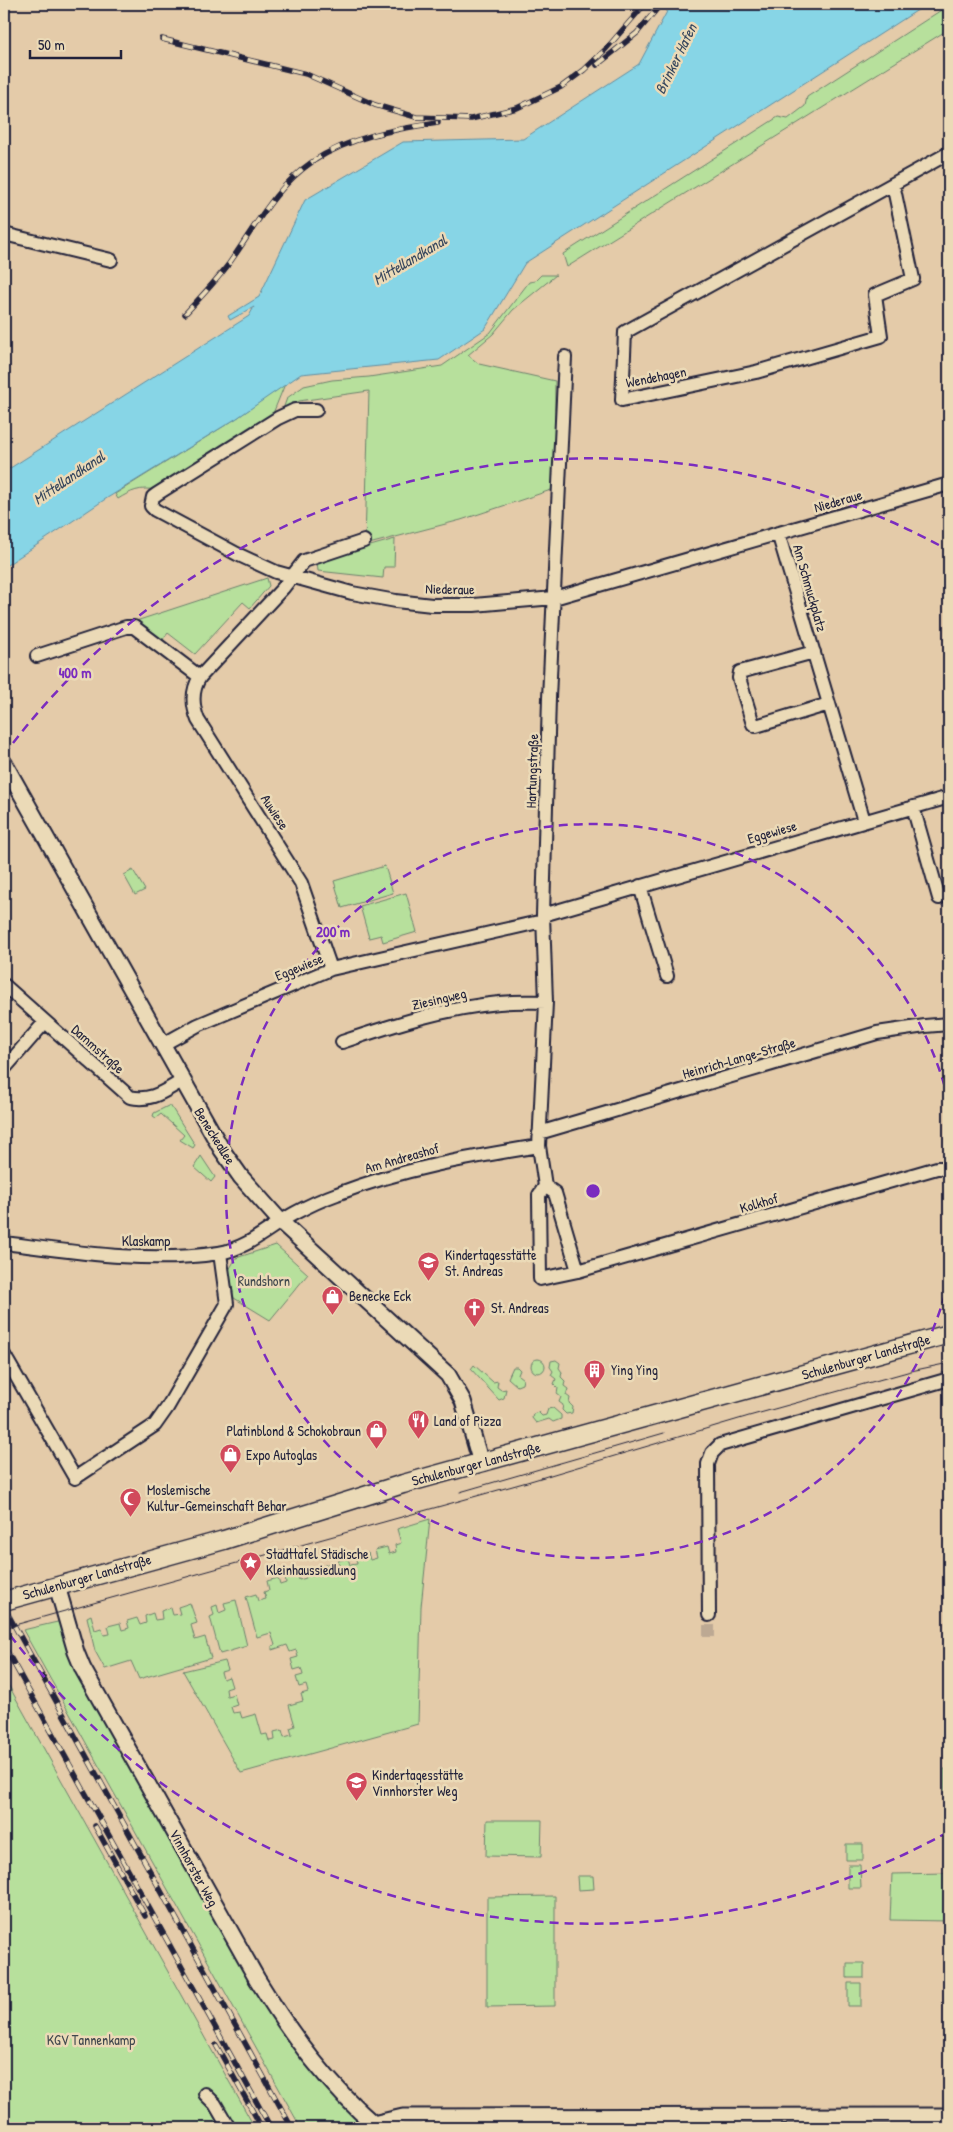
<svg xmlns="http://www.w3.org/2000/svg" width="953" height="2132" font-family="'Patrick Hand',sans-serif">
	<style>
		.green { fill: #b7e09c; stroke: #6c816c }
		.water { fill: #87d5e6; stroke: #5f8da2 }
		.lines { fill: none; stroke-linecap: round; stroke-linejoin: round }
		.minor-tunnel { stroke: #bda993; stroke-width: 12; stroke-dasharray: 12 6; stroke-linecap: butt }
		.minor-casing { stroke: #22223b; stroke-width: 16 }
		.tertiary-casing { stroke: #22223b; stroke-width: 19 }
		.secondary-casing { stroke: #22223b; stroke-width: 21 }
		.minor { stroke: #ebdab7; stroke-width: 12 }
		.tertiary { stroke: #ebdab7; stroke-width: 15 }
		.secondary { stroke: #ebdab7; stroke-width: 18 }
		.tram { stroke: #22223b; stroke-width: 1 }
		.rail-casing { stroke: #22223b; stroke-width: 5.5 }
		.rail { stroke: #ebdab7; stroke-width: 4; stroke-dasharray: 11; stroke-linecap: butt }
		.ring { fill: none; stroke: #7b2cbf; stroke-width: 2.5; stroke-dasharray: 9 6 }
		.labels { text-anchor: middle; stroke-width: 5; stroke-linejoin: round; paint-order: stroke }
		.street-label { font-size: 14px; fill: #22223b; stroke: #ebdab7 }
		.poi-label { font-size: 14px; fill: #22223b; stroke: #ebdab7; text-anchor: start }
		.park-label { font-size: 14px; fill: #40484e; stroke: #ebdab7 }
		.water-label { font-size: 15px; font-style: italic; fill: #36465d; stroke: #ebdab7 }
		.centre { fill: #7b2cbf; stroke: #ebdab7; stroke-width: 2.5 }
		.ring-label { font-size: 15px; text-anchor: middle; font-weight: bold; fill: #7b2cbf; stroke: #ebdab7; stroke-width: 5; stroke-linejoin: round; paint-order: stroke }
	</style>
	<rect width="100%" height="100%" fill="#e4cba9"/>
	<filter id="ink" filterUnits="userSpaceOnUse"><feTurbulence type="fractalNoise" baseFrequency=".02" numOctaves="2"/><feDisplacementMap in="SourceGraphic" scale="10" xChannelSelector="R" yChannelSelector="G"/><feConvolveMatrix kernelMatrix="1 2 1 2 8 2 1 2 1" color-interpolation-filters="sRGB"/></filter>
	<g filter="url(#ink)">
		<path class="green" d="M949 5V29L567 267 563 254 778 117 788 119 805 106 807 97Z
			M541 275H556L513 310 493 334 468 355 479 364 555 381 554 489 461 520 365 545 369 391 299 401 282 412 287 398 304 386 332 380 369 377 442 366 490 333 529 282 535 281Z
			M285 384 274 411V417L156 490C140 487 131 491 118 499L115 494 237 418Z
			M395 539 394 567H384L383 578 318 571 317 561Z
			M267 578 269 586 250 608 243 602 195 654 168 633 161 642 133 622Z
			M385 866 393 893 342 908 334 881Z
			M133 870 145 890 135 895 124 875Z
			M406 893 417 932 383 942 381 935 369 938 360 906Z
			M170 1105 195 1145 193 1148 180 1140 184 1135 161 1114 156 1118 153 1116 154 1113Z
			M201 1156 215 1177 211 1182 194 1167Z
			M276 1245 308 1274 270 1320 234 1298 229 1270 236 1258Z
			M531 1366a7 7 0 1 1 14 0a7 7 0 1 1-14 0Z
			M556 1360 560 1363 559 1368 562 1372 561 1377 565 1381 564 1386 568 1389 566 1395 570 1398 569 1403 573 1407 572 1413 566 1414 562 1410 563 1405 559 1402 561 1397 557 1394 558 1388 554 1384 556 1379 551 1375 553 1371 550 1367 551 1361Z
			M474 1365 493 1382 498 1381 497 1387 501 1390 506 1389 504 1398 499 1400 471 1369Z
			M513 1367H517L520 1370 518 1375 523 1379 522 1384 517 1386 508 1378Z
			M553 1408 561 1415V1419L553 1422 549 1419 536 1423 532 1418 533 1414 538 1412 542 1416 546 1415 548 1409Z
			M430 1519 421 1607 418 1724 241 1773 183 1671 225 1661 228 1670 221 1672 223 1679 229 1677 232 1687 226 1689 227 1696 234 1694 237 1705 231 1707 233 1713 240 1712 242 1718 256 1714 262 1735 267 1734 269 1741 275 1740 274 1732 282 1730 284 1737 292 1735 290 1728 295 1726 289 1705 303 1701 301 1694 308 1692 306 1685 299 1687 296 1677 303 1675 301 1668 294 1670 291 1659 298 1657 296 1650 290 1652 287 1645 272 1650V1646L275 1645 271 1633 257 1637 246 1597 256 1594 258 1601 266 1599 264 1592 269 1590 267 1581 278 1578 280 1585 286 1583 285 1576 297 1573 299 1580 306 1578 304 1571 315 1568 317 1575 323 1573 322 1566 331 1563 333 1570 340 1568 338 1561 348 1558 350 1565 357 1564 356 1556 368 1553 370 1560 377 1558 375 1550 387 1547 389 1554 396 1552 395 1545 401 1543 397 1529Z
			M236 1600 247 1646 220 1654 210 1617 214 1615 212 1607 217 1605 219 1613 226 1610 224 1603Z
			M190 1603 197 1623 191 1625 195 1640 205 1637 211 1658 139 1679 131 1661 105 1669 95 1651 87 1617 91 1615 95 1630 101 1628 104 1635 110 1634 108 1626 120 1623 122 1630 129 1628 127 1621 137 1618 140 1625 146 1623 145 1616 153 1613 155 1620 162 1619 161 1611 171 1608 173 1615 180 1614 178 1607Z
			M66 1620 76 1652 257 1979 373 2124 367 2128H301L23 1630Z
			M4 1677 255 2128H4Z
			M944 1769H949V1853H945Z
			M487 1820H542L541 1857 486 1856Z
			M846 1844H863V1860H846Z
			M848 1865H860L861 1888H848Z
			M949 1873V1921L890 1920 892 1874Z
			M577 1876H593L594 1889 578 1890Z
			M555 1896V2006L487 2007V1897Z
			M847 1963H864V1978H847Z
			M848 1983H861V2006H848Z
			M797 2124 949 2126V2128H582Z"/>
		<path class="water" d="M671 4H927L525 263 485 329 439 360 301 374 237 418 104 500 4 567V472L249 316 254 307 230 320 228 316 259 297 305 200 403 142 523 139 639 64Z"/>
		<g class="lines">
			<path class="minor-tunnel" d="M709 1637V1615"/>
			<defs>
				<path id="minor" d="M893 184 913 279 875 295 881 336 756 372 622 400 625 332C733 273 841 213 949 153
					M4 234 111 260
					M316 410H295L278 418 157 494 153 497 151 506 155 510 237 554 276 572 352 593 396 601 432 605H474L554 598 949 484
					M778 533 864 821
					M814 652 740 672 739 678 753 724 756 726 829 704
					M37 656 126 627H134L200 677
					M913 807 939 898
					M640 886 667 976
					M543 915 949 797
					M331 969 301 883 198 720C192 705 191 691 200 677L283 588 304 561 364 541
					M4 985 130 1097C151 1102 164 1091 182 1081
					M342 1042C393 1025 445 1008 499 1003 515 1001 530 1002 546 1002
					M162 1045 198 1025 331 969 543 921
					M4 1069 45 1022
					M539 1133 877 1033 925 1026 949 1024
					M545 1186 539 1195 540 1279 578 1271 555 1193 545 1186 539 1146 546 1002 543 915 549 698 565 357
					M4 1243C75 1252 147 1264 219 1253 249 1248 269 1227 295 1213 308 1206 323 1199 337 1194 402 1169 470 1157 539 1146
					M578 1271 937 1168H949
					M4 1355 75 1478 155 1425 167 1408 227 1304 220 1253
					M709 1615 708 1464 712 1453 720 1445 949 1379
					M205 2094 215 2104 229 2128"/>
				<path id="tertiary" d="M4 763 222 1150 241 1177 281 1222 448 1375 463 1401 481 1463
					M57 1586 76 1652 83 1669 257 1979C292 2036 327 2084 378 2128
					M373 2124 403 2117 949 2116"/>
				<path id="secondary" d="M4 1601 224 1540 403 1484 949 1334"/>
			</defs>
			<use href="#minor" class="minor-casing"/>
			<use href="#tertiary" class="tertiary-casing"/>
			<use href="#secondary" class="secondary-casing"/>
			<use href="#minor" class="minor"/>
			<use href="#tertiary" class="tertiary"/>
			<use href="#secondary" class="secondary"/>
			<path class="tram" d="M460 1492 664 1433
				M4 1628 527 1482 749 1416 911 1371 949 1363"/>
			<defs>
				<path id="rail" d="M162 39 306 74 375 105 416 117 471 119 517 108 561 87 584 70 606 49 645 4
					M597 65 637 33 661 4
					M185 314C200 298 215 282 228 265 254 229 274 188 312 162 349 137 394 129 438 123
					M4 1607 292 2128
					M4 1646 271 2128
					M95 1826 145 1916
					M216 2045 262 2128"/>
			</defs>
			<use href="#rail" class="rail-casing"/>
			<use href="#rail" class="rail"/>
		</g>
	</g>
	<g class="ring">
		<path d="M949 1280A367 367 0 1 1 949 1102"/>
		<path d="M948 1832A733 733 0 0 1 4 1627M4 755A733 733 0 0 1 948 550"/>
	</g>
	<defs>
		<symbol id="school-pin" viewBox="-11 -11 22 30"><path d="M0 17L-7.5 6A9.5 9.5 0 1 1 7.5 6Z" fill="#d1495b" stroke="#ebdab7"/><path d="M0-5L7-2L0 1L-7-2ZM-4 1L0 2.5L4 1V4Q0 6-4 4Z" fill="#fff"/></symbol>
		<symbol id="shop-pin" viewBox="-11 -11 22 30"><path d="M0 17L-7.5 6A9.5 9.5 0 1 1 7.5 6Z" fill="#d1495b" stroke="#ebdab7"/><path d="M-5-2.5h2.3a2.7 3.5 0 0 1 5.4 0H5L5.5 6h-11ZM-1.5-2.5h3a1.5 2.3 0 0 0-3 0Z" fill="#fff"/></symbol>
		<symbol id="church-pin" viewBox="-11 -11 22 30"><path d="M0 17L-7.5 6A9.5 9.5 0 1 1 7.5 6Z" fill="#d1495b" stroke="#ebdab7"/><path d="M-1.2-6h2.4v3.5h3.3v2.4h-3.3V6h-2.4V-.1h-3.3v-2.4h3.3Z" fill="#fff"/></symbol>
		<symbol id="building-pin" viewBox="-11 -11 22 30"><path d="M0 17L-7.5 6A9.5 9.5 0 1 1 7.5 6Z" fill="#d1495b" stroke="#ebdab7"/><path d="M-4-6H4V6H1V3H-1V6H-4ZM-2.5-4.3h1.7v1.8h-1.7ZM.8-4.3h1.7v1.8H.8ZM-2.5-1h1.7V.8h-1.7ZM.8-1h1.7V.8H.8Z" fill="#fff"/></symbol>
		<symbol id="restaurant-pin" viewBox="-11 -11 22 30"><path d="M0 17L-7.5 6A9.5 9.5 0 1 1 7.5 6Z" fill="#d1495b" stroke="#ebdab7"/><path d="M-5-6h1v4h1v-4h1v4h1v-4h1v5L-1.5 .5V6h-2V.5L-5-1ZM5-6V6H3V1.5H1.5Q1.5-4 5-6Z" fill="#fff"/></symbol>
		<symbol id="mosque-pin" viewBox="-11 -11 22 30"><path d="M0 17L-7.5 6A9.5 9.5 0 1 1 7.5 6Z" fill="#d1495b" stroke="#ebdab7"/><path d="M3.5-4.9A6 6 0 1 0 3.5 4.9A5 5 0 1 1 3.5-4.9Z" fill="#fff"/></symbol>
		<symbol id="sight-pin" viewBox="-11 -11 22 30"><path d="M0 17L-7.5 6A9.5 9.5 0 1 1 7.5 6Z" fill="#d1495b" stroke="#ebdab7"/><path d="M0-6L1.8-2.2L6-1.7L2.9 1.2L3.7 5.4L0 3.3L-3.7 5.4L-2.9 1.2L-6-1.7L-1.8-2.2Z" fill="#fff"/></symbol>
	</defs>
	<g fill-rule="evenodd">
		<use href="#school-pin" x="416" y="1250" width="25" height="34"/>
		<use href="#shop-pin" x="320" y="1284" width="25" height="34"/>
		<use href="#church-pin" x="462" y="1296" width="25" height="34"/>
		<use href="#building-pin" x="582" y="1358" width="25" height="34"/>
		<use href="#restaurant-pin" x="406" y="1408" width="25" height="34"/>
		<use href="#shop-pin" x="364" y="1418" width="25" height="34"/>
		<use href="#shop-pin" x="218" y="1442" width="25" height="34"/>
		<use href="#mosque-pin" x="118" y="1486" width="25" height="34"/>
		<use href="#sight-pin" x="238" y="1550" width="25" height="34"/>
		<use href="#school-pin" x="344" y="1770" width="25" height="34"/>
	</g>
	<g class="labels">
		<g class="street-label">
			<text transform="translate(656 377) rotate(-11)" y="5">Wendehagen</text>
			<text transform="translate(838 501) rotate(-16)" y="5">Niederaue</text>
			<text transform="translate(810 588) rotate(74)" y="5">Am Schmuckplatz</text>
			<text transform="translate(450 589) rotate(1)" y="5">Niederaue</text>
			<text transform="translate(532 771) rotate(-88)" y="5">Hartungstraße</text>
			<text transform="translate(275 812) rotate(57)" y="5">Auwiese</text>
			<text transform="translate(772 832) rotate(-16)" y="5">Eggewiese</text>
			<text transform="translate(299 967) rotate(-22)" y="5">Eggewiese</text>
			<text transform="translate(439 999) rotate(-13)" y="5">Ziesingweg</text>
			<text transform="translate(98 1049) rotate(42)" y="5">Dammstraße</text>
			<text transform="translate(739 1058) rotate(-16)" y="5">Heinrich-Lange-Straße</text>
			<text transform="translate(215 1136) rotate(58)" y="5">Beneckeallee</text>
			<text transform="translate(402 1158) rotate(-16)" y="5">Am Andreashof</text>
			<text transform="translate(759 1203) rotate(-16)" y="5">Kolkhof</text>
			<text x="146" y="1246">Klaskamp</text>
			<text transform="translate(866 1357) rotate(-16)" y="5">Schulenburger Landstraße</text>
			<text transform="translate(476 1464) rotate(-15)" y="5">Schulenburger Landstraße</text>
			<text transform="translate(87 1577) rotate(-16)" y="5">Schulenburger Landstraße</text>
			<text transform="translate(194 1868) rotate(61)" y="5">Vinnhorster Weg</text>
		</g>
		<g class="poi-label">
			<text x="445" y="1260">Kindertagesstätte<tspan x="445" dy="16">St. Andreas</tspan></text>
			<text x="349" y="1301">Benecke Eck</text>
			<text x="491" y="1313">St. Andreas</text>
			<text x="611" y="1375">Ying Ying</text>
			<text x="434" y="1426">Land of Pizza</text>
			<text x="361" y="1436" text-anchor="end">Platinblond &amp; Schokobraun</text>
			<text x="246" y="1460">Expo Autoglas</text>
			<text x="147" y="1495">Moslemische<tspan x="147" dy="16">Kultur-Gemeinschaft Behar</tspan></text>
			<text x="266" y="1559">Stadttafel Städische<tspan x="266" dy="16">Kleinhaussiedlung</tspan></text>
			<text x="372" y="1780">Kindertagesstätte<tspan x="372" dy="16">Vinnhorster Weg</tspan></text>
		</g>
		<g class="park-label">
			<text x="264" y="1286">Rundshorn</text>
			<text x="91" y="2045">KGV Tannenkamp</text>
		</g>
		<g class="water-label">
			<text transform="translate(676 59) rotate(-64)" y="5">Brinker Hafen</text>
			<text transform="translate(410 260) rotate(-31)" y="5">Mittellandkanal</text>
			<text transform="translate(69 478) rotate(-34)" y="5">Mittellandkanal</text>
		</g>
	</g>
	<circle cx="593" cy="1191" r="8" class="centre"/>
	<g class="ring-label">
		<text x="75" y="678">400 m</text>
		<text x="333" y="937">200 m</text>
	</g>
	<rect width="953" height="2132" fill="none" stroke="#ebdab7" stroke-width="20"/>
	<rect x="10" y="10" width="933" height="2112" fill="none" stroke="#22223b" stroke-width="2" filter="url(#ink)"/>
	<path d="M30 50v8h91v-8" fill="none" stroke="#22223b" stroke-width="2.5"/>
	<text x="38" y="50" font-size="15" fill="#22223b" stroke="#ebdab7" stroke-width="4" paint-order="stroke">50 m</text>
</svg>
